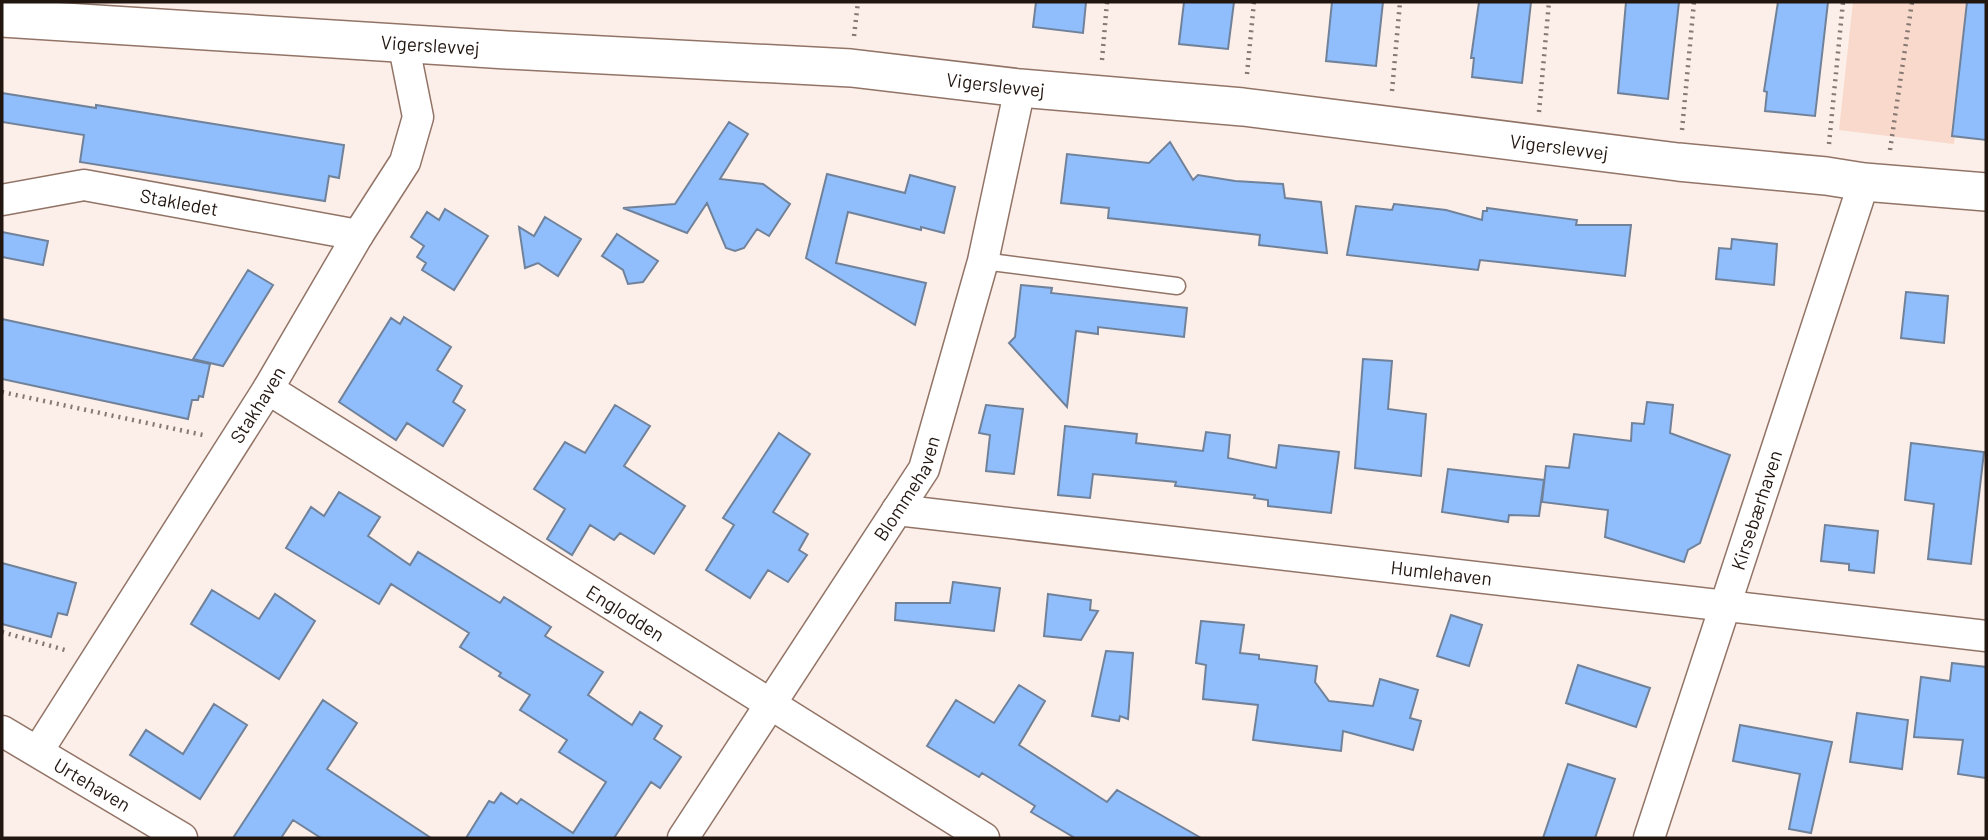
<svg xmlns="http://www.w3.org/2000/svg" width="1988" height="840" font-family="Barlow,sans-serif">
	<style>
		.green { fill: #f8d9cb }
		.building { fill: #90bdfc; stroke: #70829a; stroke-width: 2 }
		.lines { fill: none; stroke-linecap: round; stroke-linejoin: round }
		.service-casing { stroke: #927467; stroke-width: 19 }
		.minor-casing { stroke: #927467; stroke-width: 33 }
		.tertiary-casing { stroke: #927467; stroke-width: 40 }
		.path { stroke: #857873; stroke-width: 4.5; stroke-dasharray: 2 5; stroke-linecap: butt }
		.service { stroke: #fff; stroke-width: 16 }
		.minor { stroke: #fff; stroke-width: 30 }
		.tertiary { stroke: #fff; stroke-width: 37 }
		.labels { text-anchor: middle; stroke-width: 6; stroke-linejoin: round; paint-order: stroke }
		.street-label { font-size: 19px; fill: #221611; stroke: #fceee8 }
	</style>
	<rect width="100%" height="100%" fill="#fceee8"/>
	<path class="green" d="M1853 2H1968L1954 144 1839 130Z"/>
	<path class="building" d="M1036 2H1086L1083 33 1033 27Z
		M1184 2H1234L1228 49 1179 44Z
		M1332 2H1383L1376 66 1326 61Z
		M1479 2H1531L1522 83 1472 77 1474 58H1471Z
		M1626 2H1679L1668 99 1618 93Z
		M1778 2H1828L1815 116 1765 111 1767 92 1764 91Z
		M1967 2H1986V140L1952 136Z
		M2 93 96 108V105L344 145 339 178 329 176 325 201 80 162 84 135 2 122Z
		M729 122 748 134 720 179 763 184 790 204 769 236 757 229 744 248 735 251 726 248 707 203 687 233 623 208 675 204Z
		M1170 142 1193 180 1198 175 1235 181 1283 184 1285 198 1321 202 1327 253 1259 245 1260 235 1108 218 1109 208 1061 203 1067 154 1149 163Z
		M827 174 905 193 910 175 955 187 944 233 921 227V230L848 212 836 263 926 283 915 325 806 258Z
		M1394 204 1446 210 1482 220 1483 211H1487V208L1577 220 1576 225H1631L1625 276 1480 260 1478 270 1347 255 1356 206 1392 210Z
		M445 209 488 236 454 290 422 270 426 263 417 257 424 246 411 237 427 212 439 220Z
		M545 217 581 239 558 276 538 263 525 268 519 227 534 236Z
		M2 232 48 241 43 265 2 257Z
		M617 234 658 261 643 282 628 284 623 270 602 256Z
		M1732 239 1777 244 1774 285 1716 279 1719 248 1731 249Z
		M248 270 273 285 223 366 193 359Z
		M1021 285 1052 288 1051 293 1187 308 1184 337 1098 327V334L1076 331 1067 407 1009 343 1015 337Z
		M1906 292 1948 296 1944 343 1901 338Z
		M404 317 451 347 437 370 462 386 453 402 465 410 443 446 407 423 396 440 339 402 391 318 400 324Z
		M2 319 210 364 203 397 199 396 198 400H192L188 419 2 379Z
		M1363 359 1392 361 1388 409 1426 414 1421 476 1355 468Z
		M1647 402 1673 405 1670 433 1730 455 1700 543 1688 550 1684 562 1605 537 1608 510 1542 502 1546 466 1569 468 1574 434 1631 441 1632 423 1644 424Z
		M615 405 650 426 624 466 685 506 654 554 620 533 614 540 590 525 572 555 547 539 565 509 534 489 565 442 585 453Z
		M986 405 1023 409 1014 474 986 471 990 435 979 433Z
		M1065 426 1137 434 1136 443 1203 451 1206 432 1230 435 1228 458 1276 468 1279 445 1339 452 1331 513 1268 506V500L1254 498 1255 495 1175 486 1176 482 1093 474 1090 498 1058 495Z
		M779 433 810 454 773 512 808 534 799 550 807 555 788 582 768 570 750 598 706 570 734 525 723 518Z
		M1911 443 1984 452 1971 564 1928 559 1934 504 1905 500Z
		M1448 469 1544 480 1539 516 1509 515 1508 522 1442 512Z
		M339 492 380 517 368 536 410 565 418 552 500 603 504 597 551 627 545 636 603 672 588 695 632 725 640 712 662 726 654 739 681 757 660 788 651 782 614 838H466L489 801 494 803 501 793 517 804 521 799 573 833 606 782 559 752 567 740 520 710 530 695 499 676 501 673 460 647 469 633 391 584 379 604 286 548 311 507 324 516Z
		M1825 525 1878 531 1874 573 1849 570V564L1821 561Z
		M2 563 76 583 67 615 58 613 51 637 2 624Z
		M953 582 1000 588 994 631 895 620 896 603H950Z
		M212 590 259 619 275 594 315 621 279 679 191 624Z
		M1048 594 1091 600 1090 610 1098 611 1081 640 1044 636Z
		M1451 615 1482 625 1469 666 1437 656Z
		M1201 621 1244 625 1240 653 1259 655V659L1317 666 1315 682 1329 701 1373 706 1380 679 1418 690 1410 718 1421 721 1413 750 1343 731 1341 751 1253 740 1258 705 1203 699 1206 665 1196 663Z
		M1106 651 1133 653 1128 719 1120 716 1119 721 1092 716Z
		M1952 663 1986 667V778L1958 774 1963 740 1914 737 1921 677 1950 681Z
		M1578 665 1650 688 1636 727 1566 703Z
		M1019 685 1045 701 1019 745 1107 802 1117 790 1201 838H1075L1031 812 1035 806 982 773 979 777 927 746 956 700 994 723Z
		M323 700 357 723 327 769 431 838H321L293 820 281 838H233Z
		M214 704 247 725 200 799 130 755 146 730 183 754Z
		M1857 713 1908 720 1902 769 1850 762Z
		M1740 725 1832 742 1811 833 1789 829 1800 774 1733 761Z
		M1568 764 1615 779 1595 838H1543Z"/>
	<g class="lines">
		<defs>
			<path id="service" d="M983 261 1177 286"/>
			<g id="minor">
				<path id="s1" d="M2 200 84 185 358 235"/>
				<path id="s2" d="M268 389 984 838"/>
				<path id="s3" d="M897 510 1986 636"/>
				<path id="s4" d="M2 731 182 838"/>
				<path id="s5" d="M38 751 268 389 358 235 405 162 418 117 403 42"/>
				<path id="s6" d="M683 838 924 469 983 261 1020 88"/>
				<path id="s7" d="M1649 838 1864 182"/>
			</g>
			<g id="tertiary">
				<path id="s8" d="M2 18 507 50 851 68 1020 88 1243 107 1678 162 1826 176 1864 182 1986 192"/>
			</g>
		</defs>
		<use href="#service" class="service-casing"/>
		<use href="#minor" class="minor-casing"/>
		<use href="#tertiary" class="tertiary-casing"/>
		<path class="path" d="M854 36 858 2
			M1102 60 1107 2
			M1247 74 1254 2
			M1392 91 1400 2
			M1539 112 1549 2
			M1682 130 1694 2
			M1829 144 1843 2
			M1890 150 1912 2
			M2 392 203 435
			M2 632 65 650"/>
		<use href="#service" class="service"/>
		<use href="#minor" class="minor"/>
		<use href="#tertiary" class="tertiary"/>
	</g>
	<g class="labels">
		<g class="street-label">
			<text dy="7" stroke="none"><textPath href="#s8" startOffset="429">Vigerslevvej</textPath></text>
			<text dy="7" stroke="none"><textPath href="#s8" startOffset="996">Vigerslevvej</textPath></text>
			<text dy="7" stroke="none"><textPath href="#s8" startOffset="1563">Vigerslevvej</textPath></text>
			<text dy="7" stroke="none"><textPath href="#s1" startOffset="180">Stakledet</textPath></text>
			<text dy="7" stroke="none"><textPath href="#s5" startOffset="410">Stakhaven</textPath></text>
			<text dy="7" stroke="none"><textPath href="#s6" startOffset="416">Blommehaven</textPath></text>
			<text dy="7" stroke="none"><textPath href="#s7" startOffset="345">Kirsebærhaven</textPath></text>
			<text dy="7" stroke="none"><textPath href="#s3" startOffset="548">Humlehaven</textPath></text>
			<text dy="7" stroke="none"><textPath href="#s2" startOffset="422">Englodden</textPath></text>
			<text dy="7" stroke="none"><textPath href="#s4" startOffset="105">Urtehaven</textPath></text>
		</g>
	</g>
	<rect width="1988" height="840" fill="none" stroke="#221611" stroke-width="7"/>
</svg>
